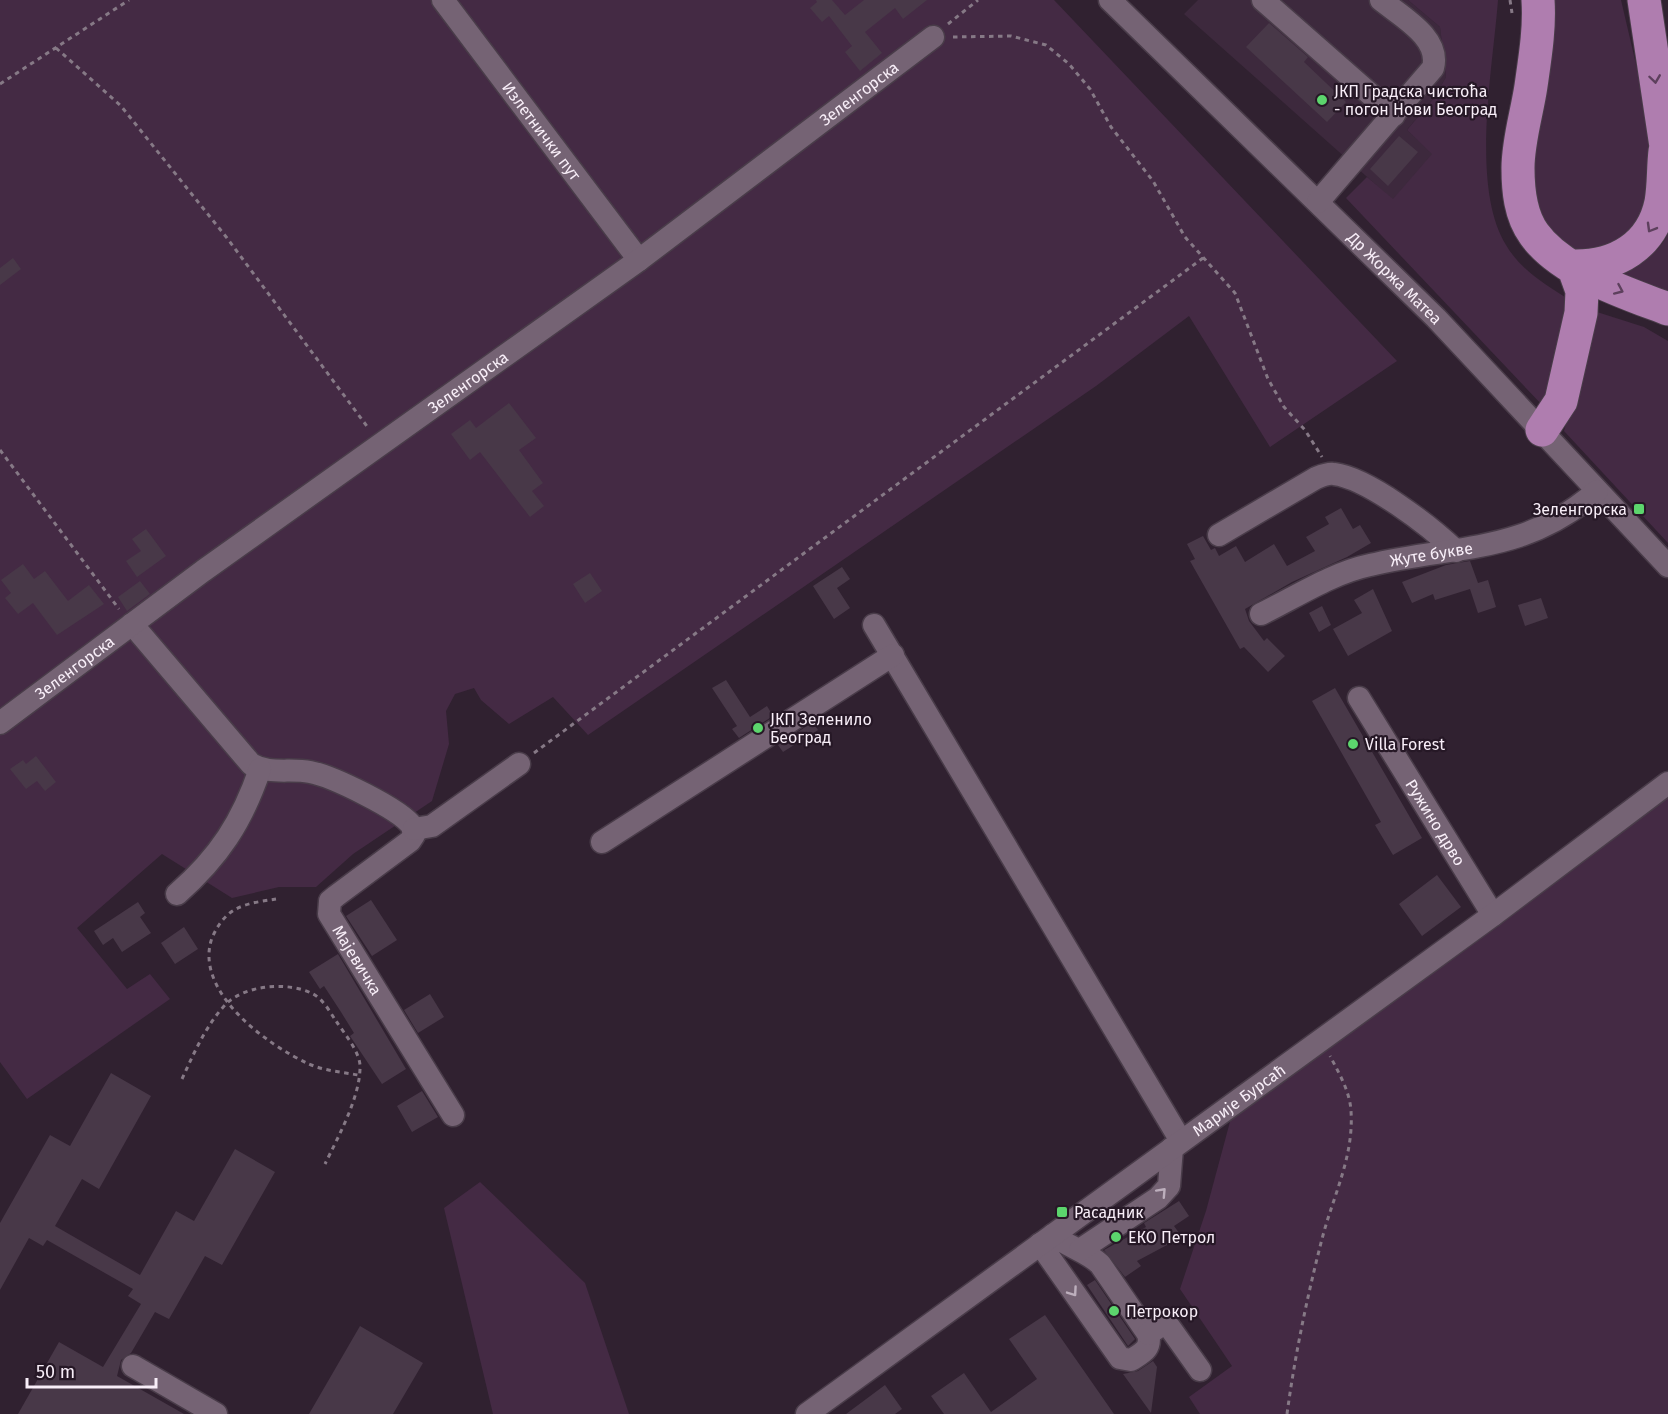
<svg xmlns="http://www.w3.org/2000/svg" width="1668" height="1414" font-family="'Fira Sans',sans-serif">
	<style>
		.built { fill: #3d293d }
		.green { fill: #442a44 }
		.building { fill: #483848 }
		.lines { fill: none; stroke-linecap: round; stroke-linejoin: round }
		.minor-casing { stroke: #493c49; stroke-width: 25 }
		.highway-casing { stroke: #493c49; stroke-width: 35 }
		.path { stroke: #867986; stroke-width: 3; stroke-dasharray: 4.5 4.5; stroke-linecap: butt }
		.minor { stroke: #756374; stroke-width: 22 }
		.highway { stroke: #af7daf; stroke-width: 33 }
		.oneway { stroke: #5d405d }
		.oneway2 { stroke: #bdafbd }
		.poi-dot { fill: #5cd56d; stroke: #261826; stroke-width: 2 }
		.labels { text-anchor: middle; stroke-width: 4.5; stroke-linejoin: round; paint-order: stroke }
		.poi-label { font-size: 16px; fill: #f8eef8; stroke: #261826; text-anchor: start }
		.street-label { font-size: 16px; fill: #f8eef8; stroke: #261826 }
	</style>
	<rect width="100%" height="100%" fill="#302130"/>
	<path class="built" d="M1198 0H1408L1440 27 1446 77 1434 98 1407 130 1433 154 1393 200 1184 14Z"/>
	<path class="green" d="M0 0H1054L1397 361 1270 447 1189 316 1096 386 588 735 553 697 509 724 481 700 474 688 455 694 446 711 449 744 432 801 353 854 316 887H279L232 898 162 854 77 928 127 989 150 974 170 999 27 1099 0 1062Z
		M1408 0H1498C1493 68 1470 186 1506 245 1520 269 1544 284 1568 299L1544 407 1346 198 1367 177 1393 199 1432 154 1407 130 1434 98 1446 77 1440 27Z
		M1546 0H1621L1656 150 1639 231 1614 250 1581 254 1557 237 1544 220 1528 170Z
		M1668 234V294L1602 273C1629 266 1654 262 1668 234Z
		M1597 312 1644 327 1668 341V543L1564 431Z
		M1668 782V1414H1200L1189 1397 1232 1366 1180 1289 1206 1211 1231 1118Z
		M480 1182 585 1283 629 1414H493L444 1208Z"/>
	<path class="building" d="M816 0H832L845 15 864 0H927L903 19 895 8 865 32 882 53 860 71 845 52 852 46 829 16 822 22 810 8 817 2Z
		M1269 23 1308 57 1304 62 1346 102 1327 122 1246 47Z
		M1399 136 1418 152 1388 186 1370 169Z
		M13 258 21 269 0 285V268Z
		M509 403 536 438 519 450 543 483 532 491 544 506 530 517 480 452 470 460 451 434 470 420 476 428Z
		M1341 508 1353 529 1360 525 1371 543 1347 557 1292 582 1245 609 1249 621 1264 641 1267 638 1285 656 1268 672 1244 647 1240 649 1190 561 1195 559 1187 544 1203 536 1211 550 1215 548 1219 556 1236 546 1245 562 1274 544 1287 566 1315 551 1306 537 1329 524 1325 517Z
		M146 529 166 556 137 577 126 561 141 551 132 539Z
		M1470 561 1478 583 1488 580 1496 607 1478 613 1470 589 1435 600 1433 594 1412 603 1402 582 1446 565Z
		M23 564 34 579 45 571 68 601 89 585 104 604 57 635 33 603 18 614 5 598 11 593 1 580Z
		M842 567 850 579 837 588 850 608 834 619 813 586Z
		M590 573 602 591 585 603 573 584Z
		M140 581 150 594 127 611 118 597Z
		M1373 589 1392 631 1348 656 1333 629 1362 613 1354 600Z
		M1541 598 1548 618 1525 626 1518 605Z
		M1322 606 1331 625 1319 632 1309 613Z
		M726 680 750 717 767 706 773 716 739 738 732 729 737 726 712 688Z
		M1335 688 1422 838 1393 855 1375 825 1381 822 1312 701Z
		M813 722 818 730 783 752 778 745Z
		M36 756 56 782 45 791 37 781 26 789 10 769 23 760 26 764Z
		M1437 875 1461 907 1422 936 1399 904Z
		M371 900 397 940 372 956 346 916Z
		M138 902 145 913 140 917 151 933 122 952 113 938 103 945 94 931Z
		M184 927 198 949 175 964 161 943Z
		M338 954 406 1069 382 1084 350 1036 354 1033 341 1012 324 986 320 989 309 972Z
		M430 994 444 1017 418 1033 404 1010Z
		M111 1073 151 1096 99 1189 82 1179 55 1226 140 1275 176 1211 194 1221 235 1149 275 1172 222 1265 205 1256 169 1319 155 1312 131 1353 121 1360 117 1376 184 1414H18L59 1342 103 1367 141 1304 128 1296 133 1289 47 1240 43 1246 29 1238 0 1290V1223L50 1135 70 1146Z
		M422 1091 438 1117 412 1132 397 1106Z
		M1179 1201 1189 1216 1174 1226 1182 1237 1137 1261 1141 1266 1125 1277 1104 1250 1146 1227 1144 1223Z
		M1095 1280 1135 1339 1128 1346 1087 1285Z
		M1045 1315 1114 1414H944L931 1396 964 1373 991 1412 1037 1379 1009 1339Z
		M360 1326 423 1363 393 1414H309Z
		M1153 1361 1157 1367 1151 1413 1123 1374 1138 1371Z
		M885 1385 902 1409 895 1414H846Z"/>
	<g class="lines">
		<defs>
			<g id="minor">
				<path id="s1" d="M443 0 639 260"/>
				<path id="s2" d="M1110 0 1436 318 1668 566"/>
				<path d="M1263 0 1394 115"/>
				<path d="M1318 202 1433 68C1441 38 1402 17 1381 0"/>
				<path d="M1219 535 1316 478C1321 476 1328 473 1334 474 1368 478 1431 527 1456 551"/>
				<path id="s3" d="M1261 614C1296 597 1332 573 1370 565 1458 544 1523 555 1597 491"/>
				<path id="s4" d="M132 624 251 764C269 775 290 768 310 772 332 776 400 809 412 826L414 835 410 841 336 896 330 901 329 914 453 1115"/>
				<path d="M874 625 1181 1141"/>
				<path id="s5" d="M1359 698 1493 915"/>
				<path id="s6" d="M0 723 203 571 639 260 933 37"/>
				<path d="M414 829 432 826 519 764"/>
				<path d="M602 842 893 655"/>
				<path d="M177 894C219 857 242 822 260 769"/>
				<path d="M1040 1244 1120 1358 1131 1360C1142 1353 1152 1349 1148 1334L1100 1264C1086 1251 1068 1247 1053 1235"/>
				<path d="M1080 1250 1158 1198 1169 1186 1172 1148"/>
				<path d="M1148 1334 1160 1326 1168 1325 1200 1370"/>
				<path d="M133 1366 216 1414"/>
				<path id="s7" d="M807 1414 1493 915 1668 783"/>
			</g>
			<path id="highway" d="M1538 0C1540 28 1535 58 1531 86 1527 113 1518 141 1518 168 1518 190 1520 215 1534 234 1561 272 1626 293 1668 309
				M1644 0 1668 160
				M1573 266C1616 267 1652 246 1661 202 1664 185 1663 167 1665 151
				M1542 430 1561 401 1581 313 1582 291 1573 266"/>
		</defs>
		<use href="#minor" class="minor-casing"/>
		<use href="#highway" class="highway-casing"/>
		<path class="path" d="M1510 0 1512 13
			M948 24 978 0
			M953 37 1011 36 1046 45 1069 64 1090 89 1111 127 1153 181 1185 237 1235 293 1268 379 1284 407 1305 430 1322 457
			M56 48 121 106 227 238 369 429
			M0 84 129 0
			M0 450 119 609
			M534 753 1203 258
			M276 899C263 901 247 903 236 909 224 915 215 929 211 941 196 993 267 1045 309 1064 325 1071 342 1072 358 1075
			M182 1079C194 1053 206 1025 226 1004 245 985 289 981 313 994 323 999 330 1012 336 1021 344 1033 359 1051 360 1065 361 1096 338 1137 325 1164
			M1287 1414C1295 1355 1307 1297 1322 1239 1333 1196 1354 1157 1351 1111 1350 1092 1339 1073 1330 1056"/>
		<use href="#minor" class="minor"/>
		<use href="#highway" class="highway"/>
	</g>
	<defs><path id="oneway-chevron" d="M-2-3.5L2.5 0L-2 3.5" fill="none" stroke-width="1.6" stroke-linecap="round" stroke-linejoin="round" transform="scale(1.5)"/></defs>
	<g class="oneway">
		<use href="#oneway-chevron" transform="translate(1655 79) rotate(82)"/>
		<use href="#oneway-chevron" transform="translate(1651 228) rotate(120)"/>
		<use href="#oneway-chevron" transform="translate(1619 290) rotate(24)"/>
	</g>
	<g class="oneway2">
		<use href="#oneway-chevron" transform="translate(1162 1192) rotate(-47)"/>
		<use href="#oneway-chevron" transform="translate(1073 1292) rotate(55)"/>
	</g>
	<g class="poi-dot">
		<circle cx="1322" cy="100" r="6"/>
		<rect x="1633" y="503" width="12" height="12" rx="3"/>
		<circle cx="758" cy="728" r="6"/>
		<circle cx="1353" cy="744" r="6"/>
		<rect x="1056" y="1206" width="12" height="12" rx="3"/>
		<circle cx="1116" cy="1237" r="6"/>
		<circle cx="1114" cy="1311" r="6"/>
	</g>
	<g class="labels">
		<g class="poi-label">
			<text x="1334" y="97">ЈКП Градска чистоћа<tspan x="1334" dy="18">- погон Нови Београд</tspan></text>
			<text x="1627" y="515" text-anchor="end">Зеленгорска</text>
			<text x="770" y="725">ЈКП Зеленило<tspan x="770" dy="18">Београд</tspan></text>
			<text x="1365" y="750">Villa Forest</text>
			<text x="1074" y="1218">Расадник</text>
			<text x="1128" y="1243">ЕКО Петрол</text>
			<text x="1126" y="1317">Петрокор</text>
		</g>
		<g class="street-label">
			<text dy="6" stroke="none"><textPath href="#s6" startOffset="1065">Зеленгорска</textPath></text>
			<text dy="6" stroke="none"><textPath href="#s1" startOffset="164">Излетнички пут</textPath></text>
			<text dy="6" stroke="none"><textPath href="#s2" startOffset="398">Др Жоржа Матеа</textPath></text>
			<text dy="6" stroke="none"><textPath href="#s6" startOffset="579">Зеленгорска</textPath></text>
			<text dy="6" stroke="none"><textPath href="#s3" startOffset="182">Жуте букве</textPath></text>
			<text dy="6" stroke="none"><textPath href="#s6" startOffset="93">Зеленгорска</textPath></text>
			<text dy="6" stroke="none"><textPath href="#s5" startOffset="146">Ружино дрво</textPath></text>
			<text dy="6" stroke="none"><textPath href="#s4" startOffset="544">Мајевичка</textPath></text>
			<text dy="6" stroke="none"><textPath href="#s7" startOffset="534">Марије Бурсаћ</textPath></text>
		</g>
	</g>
	<path d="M27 1378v9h129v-9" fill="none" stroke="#f8eef8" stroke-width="3"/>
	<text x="36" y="1378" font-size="18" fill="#f8eef8" stroke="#261826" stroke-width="4.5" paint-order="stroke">50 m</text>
</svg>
